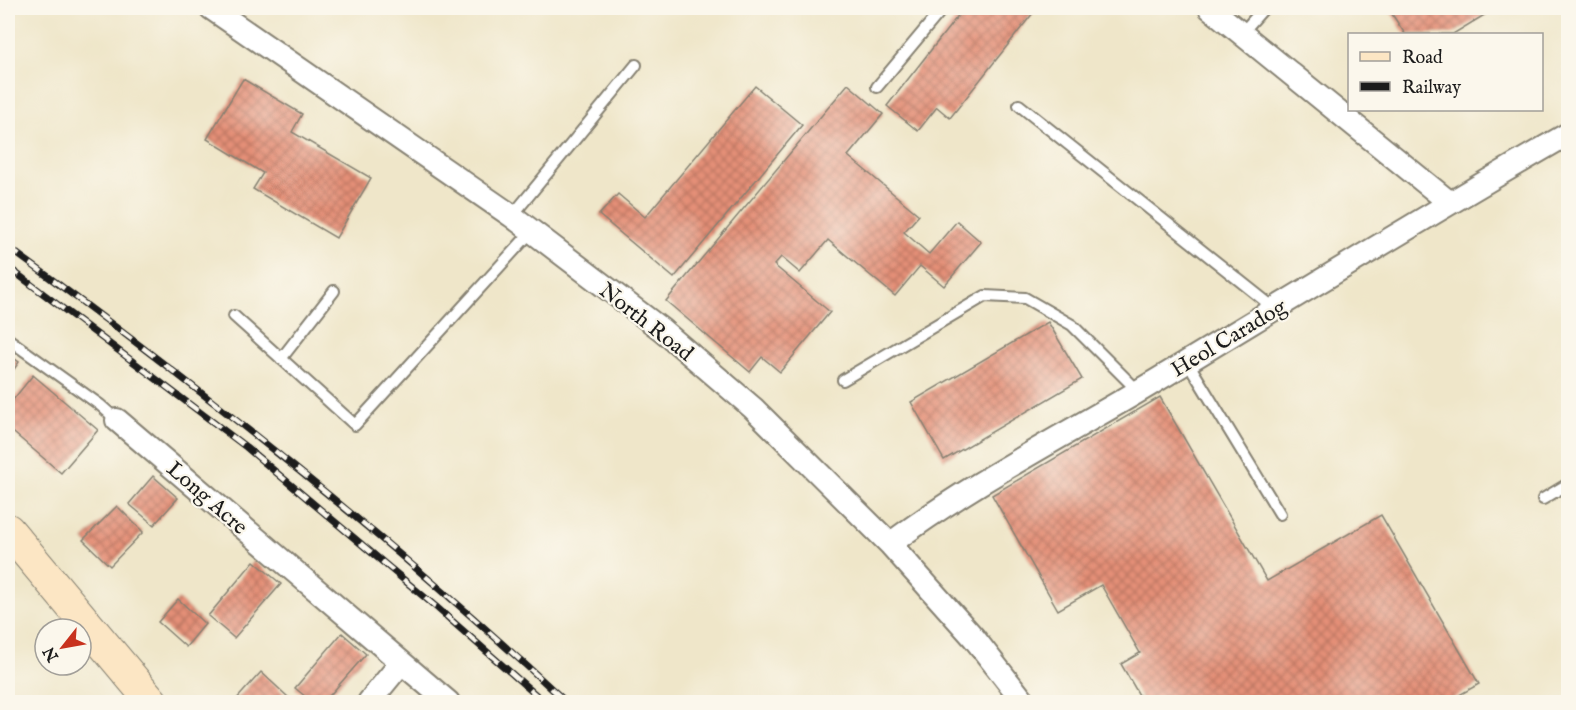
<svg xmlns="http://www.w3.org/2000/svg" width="1576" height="710" font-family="'IM FELL English',serif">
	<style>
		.building { fill: url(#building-cross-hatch) }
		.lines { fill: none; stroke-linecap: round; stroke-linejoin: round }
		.service-casing { stroke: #868172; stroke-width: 14 }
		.minor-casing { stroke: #868172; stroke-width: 26 }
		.secondary-casing { stroke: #868172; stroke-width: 34 }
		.service { stroke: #fff; stroke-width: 10 }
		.minor { stroke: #fff; stroke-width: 22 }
		.secondary { stroke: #fce6c4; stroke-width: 32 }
		.rail-casing { stroke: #1c1c1c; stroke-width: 7 }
		.rail { stroke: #fbf7ec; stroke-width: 4.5; stroke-dasharray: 14; stroke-linecap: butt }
		.labels { text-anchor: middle; stroke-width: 4.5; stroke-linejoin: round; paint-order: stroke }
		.street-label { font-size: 22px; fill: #1c1c1c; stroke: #fbf7ec }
	</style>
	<defs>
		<pattern id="building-cross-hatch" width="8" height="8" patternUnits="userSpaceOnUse" patternTransform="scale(1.5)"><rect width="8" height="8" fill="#e48f77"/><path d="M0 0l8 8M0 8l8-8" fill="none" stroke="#b87461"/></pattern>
	</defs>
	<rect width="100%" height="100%" fill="#fbf7ec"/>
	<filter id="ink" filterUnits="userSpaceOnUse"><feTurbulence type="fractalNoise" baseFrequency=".0167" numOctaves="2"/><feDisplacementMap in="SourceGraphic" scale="12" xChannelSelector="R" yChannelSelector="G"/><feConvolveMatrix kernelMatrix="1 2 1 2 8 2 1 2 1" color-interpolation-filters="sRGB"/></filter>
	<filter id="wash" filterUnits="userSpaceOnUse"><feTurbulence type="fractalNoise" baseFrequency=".008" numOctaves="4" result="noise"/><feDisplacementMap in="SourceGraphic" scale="24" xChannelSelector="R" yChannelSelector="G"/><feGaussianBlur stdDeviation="1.35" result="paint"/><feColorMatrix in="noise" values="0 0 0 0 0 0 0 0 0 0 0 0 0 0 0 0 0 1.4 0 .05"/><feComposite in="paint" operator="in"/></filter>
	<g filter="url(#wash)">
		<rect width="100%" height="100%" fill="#efe6c9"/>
		<g id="blocks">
			<path class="building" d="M964 8H1037L950 118 937 107 918 131 887 106Z
				M1388 8H1496L1453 34H1405Z
				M243 79 302 114 292 132 371 178 336 238 253 189 263 173 207 139Z
				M848 84 883 114 848 156 919 215 904 232 929 254 957 221 981 242 944 286 920 266 895 296 828 240 800 273 781 257 774 265 830 312 780 372 762 357 750 372 666 301Z
				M755 86 802 125 674 278 599 215 618 194 645 217Z
				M1048 322 1082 379 944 460 911 402Z
				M8 354 19 362 8 378Z
				M33 375 98 430 61 473 8 428V406Z
				M1160 397 1267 581 1381 515 1479 684 1447 702H1143L1121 664 1140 653 1101 585 1058 610 992 495Z
				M153 476 178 498 154 525 129 504Z
				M117 506 143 532 110 566 83 540Z
				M254 561 281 584 234 638 208 616Z
				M178 599 205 624 186 647 158 622Z
				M342 633 366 654 324 702H312L295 688Z
				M261 672 288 697 283 702H234Z"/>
		</g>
	</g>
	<g filter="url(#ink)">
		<use href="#blocks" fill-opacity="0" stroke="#868172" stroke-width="1.5"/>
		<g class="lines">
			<defs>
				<path id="service" d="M1241 34 1264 8
					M877 87 943 8
					M1019 105 1274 308
					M512 216 636 65
					M234 316 355 425 531 232
					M8 339 100 405 117 420
					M281 359 334 291
					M1187 361 1280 514
					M843 380 985 296 1025 298 1072 325 1138 391
					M1543 499 1568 484"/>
				<path id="minor" d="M211 8 512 216 662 330 753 408 890 544 974 638 1024 702
					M1210 8 1449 202
					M117 420 448 702
					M890 544C971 483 1062 437 1149 385 1288 301 1427 215 1568 134
					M369 702 401 663"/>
				<path id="secondary" d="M8 530 152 702"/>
			</defs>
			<use href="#service" class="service-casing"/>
			<use href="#minor" class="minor-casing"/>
			<use href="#secondary" class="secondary-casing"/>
			<use href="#service" class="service"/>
			<use href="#minor" class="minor"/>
			<use href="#secondary" class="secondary"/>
			<defs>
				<path id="rail" d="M8 247C202 389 390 538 566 702
					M8 267 246 447 435 606 544 702"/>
			</defs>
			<use href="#rail" class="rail-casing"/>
			<use href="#rail" class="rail"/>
		</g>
	</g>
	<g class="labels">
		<g class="street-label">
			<text transform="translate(647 321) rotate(38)" y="8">North Road</text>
			<text transform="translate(1228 337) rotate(-31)" y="8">Heol Caradog</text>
			<text transform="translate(208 497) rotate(41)" y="8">Long Acre</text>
		</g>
	</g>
	<rect width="1576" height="710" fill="none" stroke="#fbf7ec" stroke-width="30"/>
	<rect x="1348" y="33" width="195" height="78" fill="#fbf7ec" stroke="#a29f99" stroke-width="1.5"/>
	<rect x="1360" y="52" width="30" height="9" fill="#fce6c4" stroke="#a29f99" stroke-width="1.5"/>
	<text x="1402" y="63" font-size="18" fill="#1c1c1c">Road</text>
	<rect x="1360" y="82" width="30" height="9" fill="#1c1c1c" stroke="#a29f99" stroke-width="1.5"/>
	<text x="1402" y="93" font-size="18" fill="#1c1c1c">Railway</text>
	<g transform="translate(63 647) rotate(239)"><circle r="28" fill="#fbf7ec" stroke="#a29f99" stroke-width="1.5"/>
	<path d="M0-4.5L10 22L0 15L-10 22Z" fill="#c8321e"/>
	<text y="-9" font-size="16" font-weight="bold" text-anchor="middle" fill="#1c1c1c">N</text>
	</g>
</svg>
